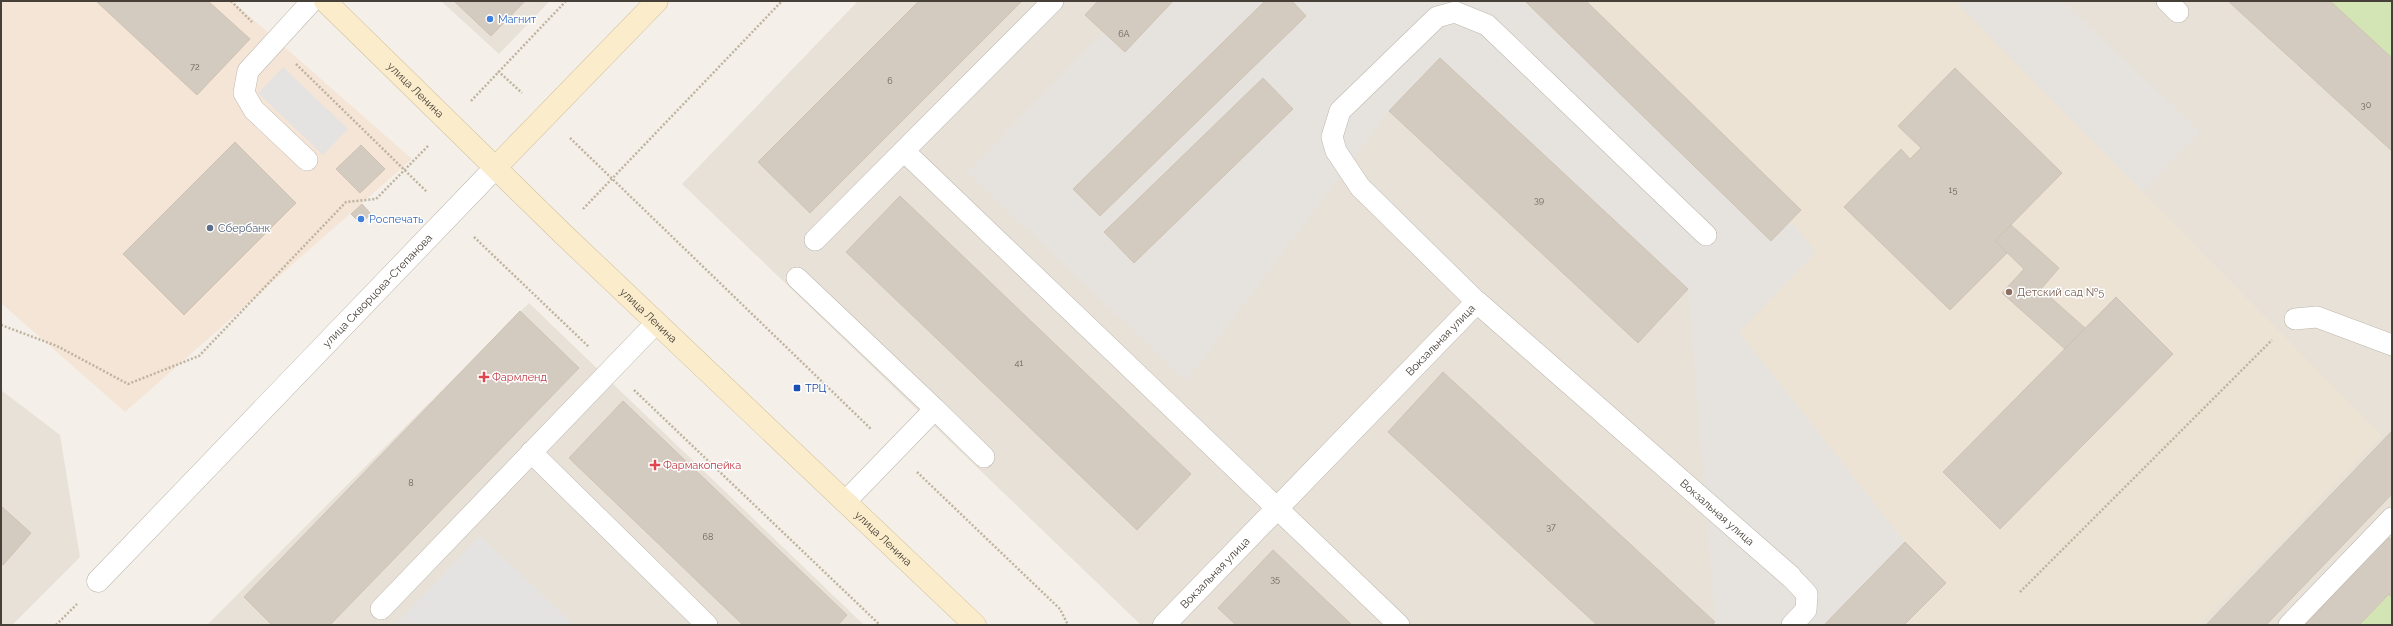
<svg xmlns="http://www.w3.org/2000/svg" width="2393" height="626" font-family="Raleway,sans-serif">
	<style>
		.residential { fill: #e7e1d8 }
		.commercial { fill: #f4e5d6 }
		.industrial { fill: #e6e2de }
		.education { fill: #ece3d4 }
		.green { fill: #d3e5b5 }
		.parking { fill: #e5e3e1 }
		.building { fill: #d4cbc0; stroke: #cfc2b3 }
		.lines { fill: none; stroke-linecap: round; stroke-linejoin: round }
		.lane-casing { stroke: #beb7ad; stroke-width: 22 }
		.street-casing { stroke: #beb7ad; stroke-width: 23 }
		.secondary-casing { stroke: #d0bf9c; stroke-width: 23 }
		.path { stroke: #bfb29f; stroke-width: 2.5; stroke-dasharray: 2 2; stroke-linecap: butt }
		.lane { stroke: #fff; stroke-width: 21 }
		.street { stroke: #fff; stroke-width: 22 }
		.secondary { stroke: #fbeccc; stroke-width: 22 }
		.shop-dot { fill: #3f7fe0; stroke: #fff; stroke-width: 1.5 }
		.service-dot { fill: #5c6f8a; stroke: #fff; stroke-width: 1.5 }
		.education-dot { fill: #8d6e63; stroke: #fff; stroke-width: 1.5 }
		.health-dot { fill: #e0444e; stroke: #fff; stroke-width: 1.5 }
		.transit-dot { fill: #1a4fb4; stroke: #fff; stroke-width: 1.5 }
		.labels { text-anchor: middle; stroke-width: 3; stroke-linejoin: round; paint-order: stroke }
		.number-label { font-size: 9px; fill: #6a635a }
		.shop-label { font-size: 11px; fill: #366cbe; stroke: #fff; text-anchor: start }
		.street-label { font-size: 11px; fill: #474038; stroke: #fff }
		.service-label { font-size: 11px; fill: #4e5e75; stroke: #fff; text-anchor: start }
		.education-label { font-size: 11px; fill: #785e54; stroke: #fff; text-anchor: start }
		.health-label { font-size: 11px; fill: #be3a42; stroke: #fff; text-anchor: start }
		.transit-label { font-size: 11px; fill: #164399; stroke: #fff; text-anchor: start }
	</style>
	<rect width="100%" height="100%" fill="#f4f0e9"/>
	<path class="residential" d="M441 1H550L499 54Z
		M858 1H2392V625H1141L682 184Z
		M529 303 864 625H207Z
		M1 390 60 435 80 557 12 625H1Z"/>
	<path class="commercial" d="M1 1H232L412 159 125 412 1 303Z"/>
	<path class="industrial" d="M1133 1H1586L1801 210 1791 221 1816 252 1905 542 1946 583 1904 625H1712L1715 622 1688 289 1440 58 1389 111 1186 381 967 172Z
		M1955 1H2062L2200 132 2142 192Z"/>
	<path class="education" d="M1586 1H1955L2382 436 2199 625H1904L1946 583 1905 542 1739 332 1816 252 1791 221 1801 210Z"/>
	<path class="green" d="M2330 1H2392V58Z
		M2389 594 2392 598V625H2359Z"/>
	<path class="parking" d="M283 67 348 129 323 155 258 93Z
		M480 536 574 625H395Z"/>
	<path class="building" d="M96 1H208L250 39 197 95Z
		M454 1H525L491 36Z
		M919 1H1022L810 213 758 162Z
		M1098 1H1173L1125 52 1085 15Z
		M1265 1H1292L1306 16 1100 216 1073 189Z
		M1525 1H1586L1801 210 1771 241Z
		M2228 1H2330L2392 58V151Z
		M1440 58 1688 289 1638 343 1389 111Z
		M1955 68 2062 173 1995 241 2007 253 1950 310 1844 207 1901 149 1910 159 1921 148 1898 126Z
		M1263 78 1293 109 1134 263 1104 232Z
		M235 142 296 203 184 315 123 254Z
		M361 145 385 169 360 193 336 169Z
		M900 196 1191 474 1137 530 846 252Z
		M362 204 371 214 361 224 351 214Z
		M2011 225 2059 268 2041 289 2085 328 2065 349 2002 293 2024 269 1995 241Z
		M2116 297 2173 354 2000 529 1943 472Z
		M520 311 579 368 330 625H272L244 597Z
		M1443 372 1715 622 1712 625H1597L1388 432Z
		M623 401 847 615 838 625H743L569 458Z
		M2392 431V494L2266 625H2206Z
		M1 506 31 533 3 565 1 563Z
		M2388 537 2392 540V598L2389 594 2359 625H2305Z
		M1905 542 1946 583 1904 625H1824Z
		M1273 550 1352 625H1236L1218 608Z"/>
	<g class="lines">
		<defs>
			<path id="lane" d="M2167 1 2178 12
				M904 151 1399 625
				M307 160 254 110 244 93 248 71 312 1
				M815 240 1053 1
				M797 278 935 409 845 502
				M1477 302 1360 187 1336 151 1332 137 1340 111 1437 17 1455 12 1487 25 1706 235
				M2295 319 2317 317 2392 345
				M935 409 984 457
				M531 452 707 625
				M1790 576 1807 594 1806 610 1792 625
				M381 609 656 323
				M2289 625 2392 518"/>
			<g id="street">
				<path id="s1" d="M98 581 496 167"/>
				<path id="s2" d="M1164 625 1477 302 1790 576"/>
			</g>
			<g id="secondary">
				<path id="s3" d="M325 1 562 233 975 625"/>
				<path d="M496 167 657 1"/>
			</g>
		</defs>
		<use href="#lane" class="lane-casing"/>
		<use href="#street" class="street-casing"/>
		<use href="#secondary" class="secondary-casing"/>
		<path class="path" d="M231 1 252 22
			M296 64 427 192
			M498 71 522 93
			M471 101 566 1
			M570 138 871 429
			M583 209 782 1
			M474 237 589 347
			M1 325 57 346 128 384 199 356 346 202 376 199 428 146
			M634 390 880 625
			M917 472 1060 609 1068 625
			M2020 592 2272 340
			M56 625 77 604"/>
		<use href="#lane" class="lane"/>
		<use href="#street" class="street"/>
		<use href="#secondary" class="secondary"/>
	</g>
	<g class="shop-dot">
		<circle cx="490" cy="19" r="4"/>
		<circle cx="361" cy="219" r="4"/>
	</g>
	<circle class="service-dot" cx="210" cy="228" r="4"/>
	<circle class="education-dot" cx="2009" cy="292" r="4"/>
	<g class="health-dot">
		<path d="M482 371h4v4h4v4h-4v4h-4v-4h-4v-4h4z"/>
		<path d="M653 459h4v4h4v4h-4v4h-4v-4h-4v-4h4z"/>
	</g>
	<rect class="transit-dot" x="793" y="384" width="8" height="8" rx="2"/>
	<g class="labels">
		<g class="number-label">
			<text x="1124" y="37">6А</text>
			<text x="195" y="70">72</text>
			<text x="890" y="84">6</text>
			<text x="2366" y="108">30</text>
			<text x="1953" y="193">15</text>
			<text x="1539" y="203">39</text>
			<text x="1019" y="366">41</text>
			<text x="411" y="486">8</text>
			<text x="1551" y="530">37</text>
			<text x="708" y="540">68</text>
			<text x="1275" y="582">35</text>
		</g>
		<g class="shop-label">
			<text x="498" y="23">Магнит</text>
			<text x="369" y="223">Роспечать</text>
		</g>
		<g class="street-label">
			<text dy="4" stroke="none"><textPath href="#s3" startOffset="127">улица Ленина</textPath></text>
			<text dy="4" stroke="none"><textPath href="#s1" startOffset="403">улица Скворцова-Степанова</textPath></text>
			<text dy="4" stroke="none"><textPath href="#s3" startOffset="451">улица Ленина</textPath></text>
			<text dy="4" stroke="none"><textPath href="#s2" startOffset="397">Вокзальная улица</textPath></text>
			<text dy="4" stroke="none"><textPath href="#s2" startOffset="769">Вокзальная улица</textPath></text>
			<text dy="4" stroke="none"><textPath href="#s3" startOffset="775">улица Ленина</textPath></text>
			<text dy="4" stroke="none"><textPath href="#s2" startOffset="73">Вокзальная улица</textPath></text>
		</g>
		<g class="service-label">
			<text x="218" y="232">Сбербанк</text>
		</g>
		<g class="education-label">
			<text x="2017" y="296">Детский сад №5</text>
		</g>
		<g class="health-label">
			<text x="492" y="381">Фармленд</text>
			<text x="663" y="469">Фармакопейка</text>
		</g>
		<g class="transit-label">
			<text x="805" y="392">ТРЦ</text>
		</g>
	</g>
	<rect width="2393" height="626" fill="none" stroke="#474038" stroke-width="4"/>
</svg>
